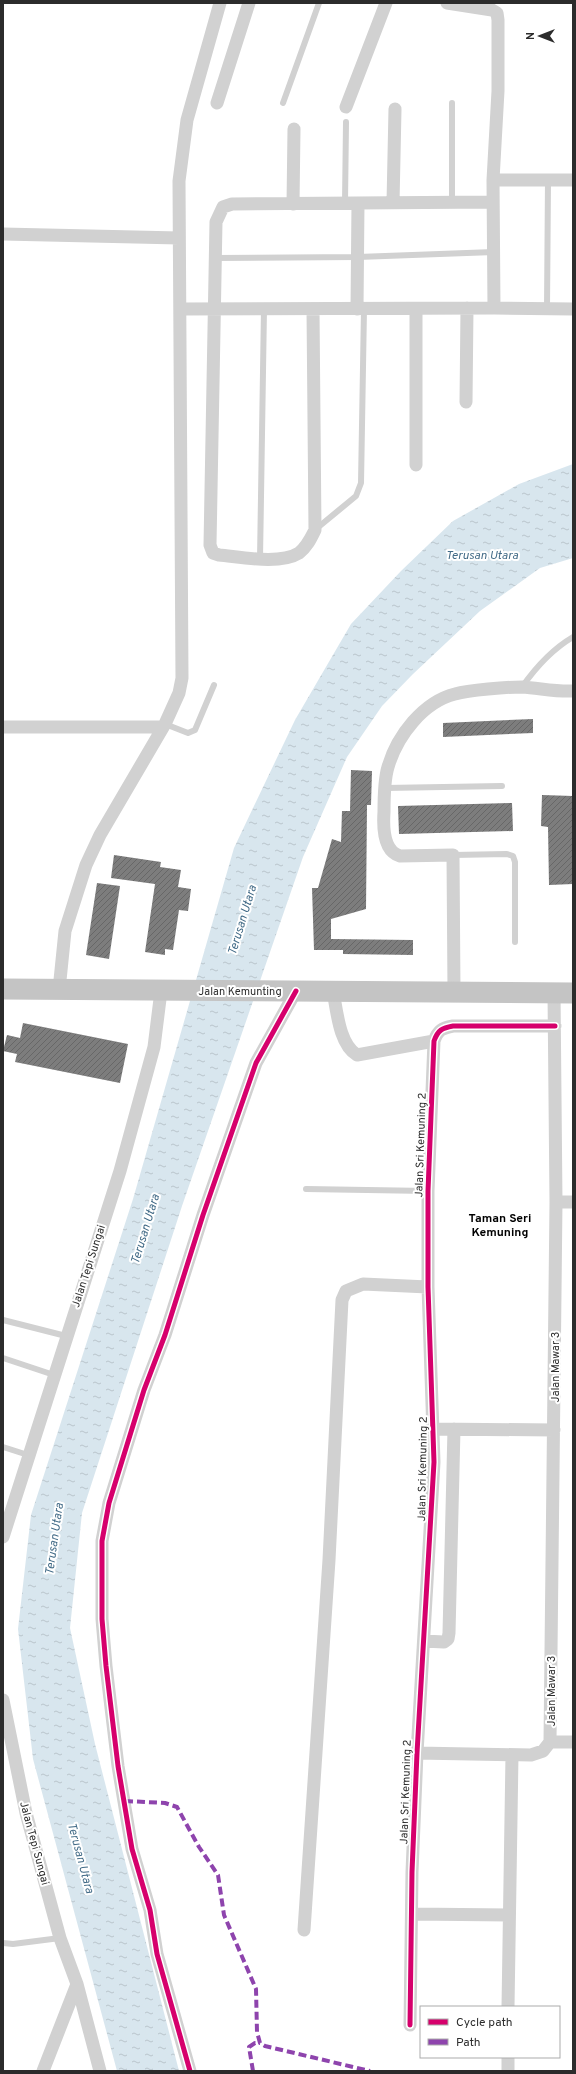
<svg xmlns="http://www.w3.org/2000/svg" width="576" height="2074" font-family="Overpass,sans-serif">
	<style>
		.water { fill: url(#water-ripples) }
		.building { fill: url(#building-hatch) }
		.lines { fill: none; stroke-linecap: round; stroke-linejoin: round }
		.lane { stroke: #d1d1d1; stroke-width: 6 }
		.street { stroke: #d1d1d1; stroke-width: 13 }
		.primary { stroke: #c4c4c4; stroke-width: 21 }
		.quiet { stroke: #8e44ad; stroke-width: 4; stroke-dasharray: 8 4; stroke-linecap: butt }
		.cycleway-casing { stroke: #fff; stroke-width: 8 }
		.cycleway { stroke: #d6006c; stroke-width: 5 }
		.labels { text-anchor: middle; stroke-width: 4; stroke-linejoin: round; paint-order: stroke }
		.street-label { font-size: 11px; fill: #2c2c2c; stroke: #fff }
		.water-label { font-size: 12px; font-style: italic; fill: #426b87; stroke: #fff }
		.neighbourhood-label { font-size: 12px; font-weight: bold; fill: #000; stroke: #fff }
	</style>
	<defs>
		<pattern id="water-ripples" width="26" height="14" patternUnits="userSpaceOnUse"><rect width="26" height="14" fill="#d8e6ee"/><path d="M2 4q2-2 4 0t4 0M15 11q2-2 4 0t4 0" fill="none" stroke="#bac5cc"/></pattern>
		<pattern id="building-hatch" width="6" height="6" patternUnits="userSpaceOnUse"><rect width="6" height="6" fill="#7d7d7d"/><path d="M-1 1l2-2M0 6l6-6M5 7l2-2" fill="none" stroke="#676767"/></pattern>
	</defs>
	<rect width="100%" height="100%" fill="#fff"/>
	<path class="water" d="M573 464V558L540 568 480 611 413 674 382 706 347 757 303 857 182 1206 82 1513 70 1628 95 1744 179 2071H117L33 1759 18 1629 31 1515 133 1199 234 848 295 720 351 624 401 571 453 521 519 484Z"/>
	<path class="building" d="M533 719V733L443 737V723Z
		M351 770 372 771 371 805H367L366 909 331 919V939L413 940V955L343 954V950H314L312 888H318L332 839 341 842 342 811H350Z
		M542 795 573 796V884L549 885 548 827 541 826Z
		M512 803 513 831 399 834 398 806Z
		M114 855 161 862 160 867 181 870 178 887 191 889 188 911 179 910 173 950 165 949V955L145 952 155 884 111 878Z
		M97 883 120 886 109 959 86 955Z
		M23 1023 128 1044 120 1083 15 1062 17 1054 3 1051 7 1035 20 1038Z"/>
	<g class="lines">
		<path class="lane" d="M283 103 319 3
			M452 103V203
			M345 203 346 122
			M215 258 358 257 494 252
			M547 309 548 180
			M316 529 356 496 361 483 364 309
			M260 559 264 309
			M522 687C536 667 551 650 573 637
			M165 724 188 733 195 730 214 685
			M385 788 502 786
			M453 855 507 854 513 856 515 862V942
			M306 1189 428 1191
			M3 1320 66 1336
			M3 1358 54 1375
			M3 1447 28 1455
			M3 1943 13 1944 60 1938"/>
		<path class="street" d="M447 3 492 10 497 13 498 20V91L493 180 494 308
			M217 103 249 3
			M346 107 386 3
			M493 180H573
			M393 203 395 109
			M293 204 294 129
			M3 234 179 238
			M181 309 494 308 573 309
			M313 309 315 530C311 538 307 547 299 553 280 565 241 557 219 555L213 553 210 545 216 222 223 207 232 204 493 202
			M357 309 358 203
			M466 402 467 308
			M416 465V309
			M3 727H163
			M59 990 65 931 86 865 100 835 165 724 179 693 182 678 179 181 187 120 220 3
			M333 991C337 1011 339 1044 357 1055L434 1041
			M454 992 453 855 400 856C383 851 383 827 384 812 384 797 384 780 388 767 397 736 423 702 455 694 469 690 507 687 522 687 539 688 556 692 573 691
			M556 1202H573
			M434 1429 554 1430
			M3 1537 120 1171 154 1047 161 991
			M424 1641 444 1642 448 1639 449 1633 454 1429
			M3 1700 26 1813 60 1938 77 1984 100 2071
			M550 1742H573
			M417 1753 531 1755 543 1751 550 1742 556 1202 554 992
			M412 1914 509 1915
			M304 1930 329 1560 342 1300 346 1291 363 1284 428 1287
			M508 2007 512 1755
			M410 2025 412 1872 417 1753 434 1462 428 1287V1191L434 1041C438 1030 442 1028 453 1026H555
			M43 2071 77 1984
			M190 2071 157 1954 150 1910 132 1849 118 1766 106 1666 102 1619V1541L109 1503 144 1390 165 1335 203 1215 256 1063 296 991
			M508 2071V2057"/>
		<path class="primary" d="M3 989 573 993"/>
		<path class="quiet" d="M125 1801 165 1803 177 1807 199 1847 218 1875 224 1915 256 1989 257 2032 260 2043 265 2046 370 2071
			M253 2071 249 2047 255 2043H260"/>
		<defs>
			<path id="cycleway" d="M410 2025 412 1872 417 1753 434 1462 428 1287V1191L434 1041C438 1030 442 1028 453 1026H555
				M190 2071 157 1954 150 1910 132 1849 118 1766 106 1666 102 1619V1541L109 1503 144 1390 165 1335 203 1215 256 1063 296 991"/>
		</defs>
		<use href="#cycleway" class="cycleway-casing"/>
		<use href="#cycleway" class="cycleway"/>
	</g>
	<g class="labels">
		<g class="street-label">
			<text x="240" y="995">Jalan Kemunting</text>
			<text transform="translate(420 1145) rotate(-88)" y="4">Jalan Sri Kemuning 2</text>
			<text transform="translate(88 1266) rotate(-72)" y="4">Jalan Tepi Sungai</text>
			<text transform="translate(555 1367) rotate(-90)" y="4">Jalan Mawar 3</text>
			<text transform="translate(422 1469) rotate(-89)" y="4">Jalan Sri Kemuning 2</text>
			<text transform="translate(551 1691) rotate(-90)" y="4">Jalan Mawar 3</text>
			<text transform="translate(405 1792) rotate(-88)" y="4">Jalan Sri Kemuning 2</text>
			<text transform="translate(35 1843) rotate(75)" y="4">Jalan Tepi Sungai</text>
		</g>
		<g class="water-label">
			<text x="482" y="559">Terusan Utara</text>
			<text transform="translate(242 920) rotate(-73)" y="4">Terusan Utara</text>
			<text transform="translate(145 1229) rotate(-73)" y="4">Terusan Utara</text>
			<text transform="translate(54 1539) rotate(-82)" y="4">Terusan Utara</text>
			<text transform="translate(81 1858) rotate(75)" y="4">Terusan Utara</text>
		</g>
		<g class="neighbourhood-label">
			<text x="500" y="1222">Taman Seri<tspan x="500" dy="14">Kemuning</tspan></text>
		</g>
	</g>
	<rect width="576" height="2074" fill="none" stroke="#2c2c2c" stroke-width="8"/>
	<rect x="420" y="2006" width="140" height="52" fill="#ffffff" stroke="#ababab"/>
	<rect x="428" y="2019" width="20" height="6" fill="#d6006c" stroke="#ababab"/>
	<text x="456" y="2026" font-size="12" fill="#2c2c2c">Cycle path</text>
	<rect x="428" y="2039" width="20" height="6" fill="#8e44ad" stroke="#ababab"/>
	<text x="456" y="2046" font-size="12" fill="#2c2c2c">Path</text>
	<g transform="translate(540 36) rotate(270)" stroke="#ffffff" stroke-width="3" paint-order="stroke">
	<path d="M0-3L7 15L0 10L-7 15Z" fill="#2c2c2c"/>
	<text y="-6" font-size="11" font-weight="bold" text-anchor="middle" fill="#2c2c2c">N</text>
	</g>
</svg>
